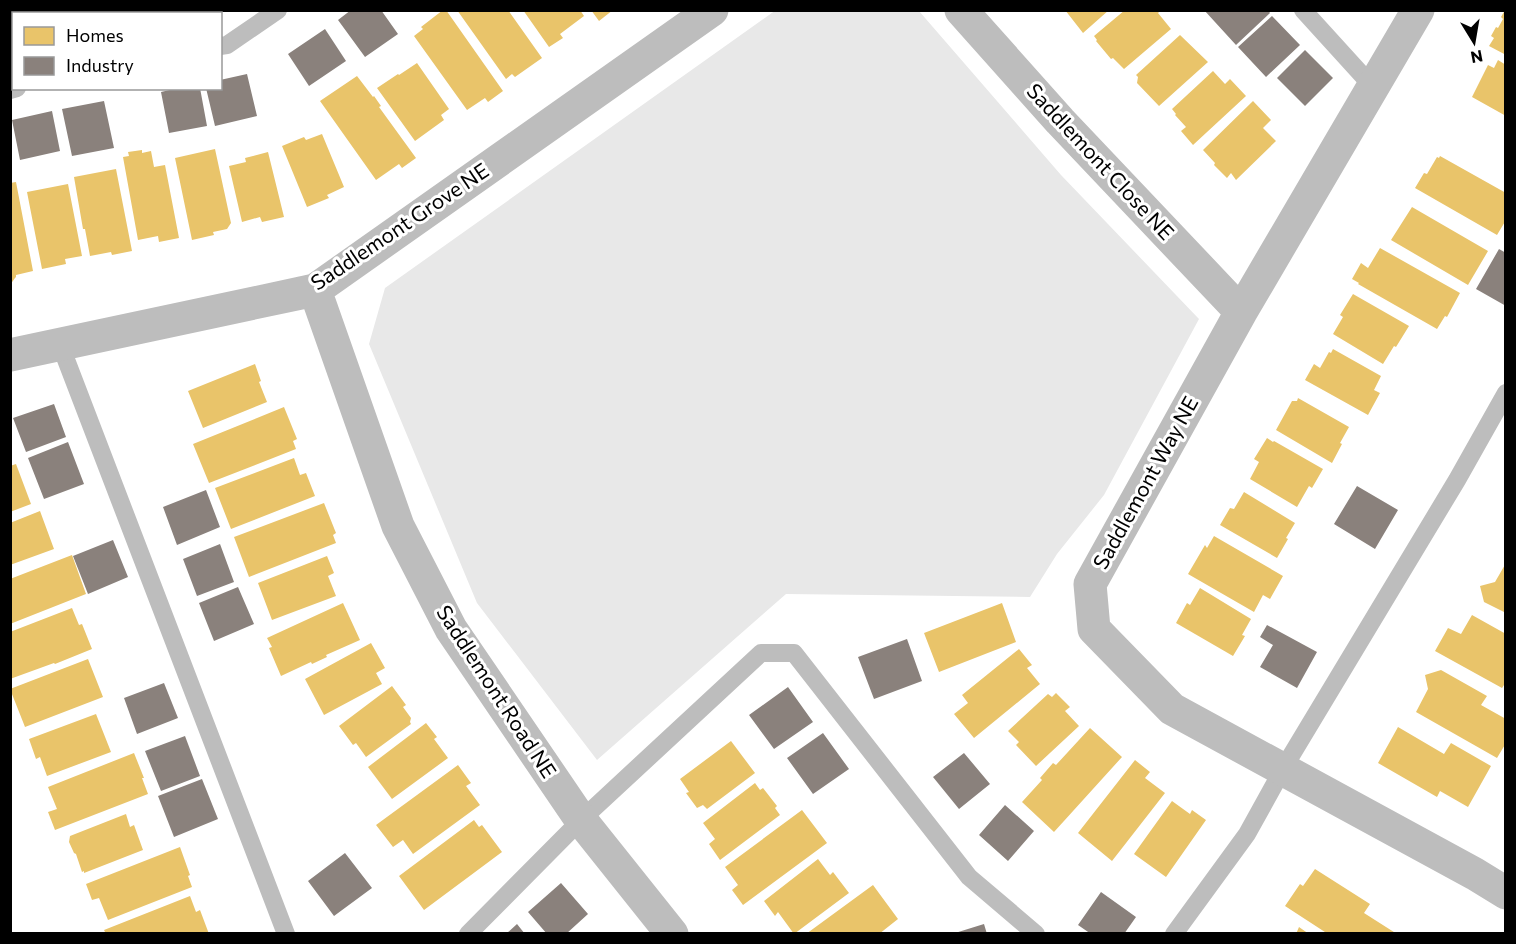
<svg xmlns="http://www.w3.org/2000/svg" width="1516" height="944" font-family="Commissioner,sans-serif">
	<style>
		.green { fill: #e8e8e8 }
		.homes { fill: #e9c46a }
		.industry { fill: #8a817c }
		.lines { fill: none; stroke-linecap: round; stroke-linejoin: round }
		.lane { stroke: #bdbdbd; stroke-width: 18 }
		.street { stroke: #bdbdbd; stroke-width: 33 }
		.labels { text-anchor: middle; stroke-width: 6; stroke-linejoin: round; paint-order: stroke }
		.street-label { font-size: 21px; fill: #000; stroke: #fff }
	</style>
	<rect width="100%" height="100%" fill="#fff"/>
	<path class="green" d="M776 10 919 11 1061 175 1199 319 1104 495 1057 554 1030 597 786 594 597 760 477 603 369 344 385 288Z"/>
	<path class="homes" d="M443 10H446L503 91 488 102 485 98 467 110 414 36 423 29 421 27Z
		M457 10H508L542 58 515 77 512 74 506 79Z
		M523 10H580L584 16 560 34 563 38 549 47Z
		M591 10H613L599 21Z
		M1065 10H1109L1083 33Z
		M1125 10H1161L1158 13 1171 29 1124 69 1113 58 1111 59 1096 41 1097 40 1094 36Z
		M1505 10H1506V55L1489 46 1494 38 1491 36 1496 27 1498 28 1503 19 1501 17Z
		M1180 35 1208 62 1159 106 1137 83 1138 77 1136 75Z
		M1498 60 1506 65V116L1472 97 1488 65 1494 68Z
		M417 63 449 109 441 115 444 120 415 141 377 88 398 74 399 75Z
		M1213 71 1225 84 1230 79 1246 96 1193 145 1181 131 1186 127 1175 115 1176 114 1172 109Z
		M357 76 373 97 374 96 381 106 379 107 416 158 402 168 399 164 376 180 320 101Z
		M1253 101 1271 120 1263 128 1276 141 1236 180 1231 173 1227 178 1214 165 1215 163 1203 150Z
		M322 134 344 187 327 195 329 198 307 207 282 146 304 137 306 140Z
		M215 149 231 223 227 229 213 232 214 235 192 240 175 158Z
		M142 150V153L151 151 154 167 165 165 179 238 159 242 158 236 138 240 123 157 129 156 128 152Z
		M268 152 284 217 262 222 260 217 242 222 229 166 246 162 245 158Z
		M1440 156 1506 193V220L1497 235 1415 188 1424 173 1427 174 1437 157 1439 158Z
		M116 169 132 251 112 255 111 252 90 256 85 229H83L74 177Z
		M16 182 33 271 16 275V277L15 278 10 285V183Z
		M68 184 82 256 65 259 66 264 42 269 27 192Z
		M1412 207 1488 251 1468 285 1391 240Z
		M1380 248 1460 293 1447 317 1445 316 1437 329 1358 284 1359 283 1352 279 1361 263 1368 268Z
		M1353 294 1409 326 1396 347 1394 346 1383 364 1333 334 1343 317 1340 315Z
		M1333 349 1381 376 1374 390 1380 393 1368 415 1305 380 1314 364 1320 368 1329 352 1331 353Z
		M255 364 261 381 259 382 267 402 203 428 188 391Z
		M1298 398 1349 427 1340 443 1342 444 1332 463 1276 430 1292 401H1297Z
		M284 407 297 439 293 441 296 449 209 483 193 444Z
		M1267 438 1273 442 1274 441 1323 469 1312 488 1309 486 1297 507 1250 479 1259 462 1254 459Z
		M294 458 300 475 306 473 315 496 231 529 215 488Z
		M16 464 31 504 10 512V466Z
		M1244 492 1295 523 1286 538 1288 539 1277 558 1220 525 1230 508 1234 509Z
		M324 503 336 533 333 535 336 543 249 577 234 537Z
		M40 511 54 549 10 565V523Z
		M1214 536 1283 576 1270 599 1263 595 1254 612 1188 574 1205 545 1207 548Z
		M72 555 86 594 10 624V579Z
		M327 556 334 573 328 576 336 596 272 620 258 583Z
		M1506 563V613L1484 602 1480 586 1495 582Z
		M1200 588 1251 619 1242 635 1245 636 1233 656 1176 623 1187 603 1190 605Z
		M343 603 360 640 326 655 327 657 312 664 311 662 281 676 269 648 272 647 267 638Z
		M1002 603 1016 642 939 672 924 633Z
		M72 608 79 625 82 624 92 649 55 664 54 663 10 679V632Z
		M1472 615 1506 634V682L1502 688 1435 651 1448 628 1461 634Z
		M371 643 385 668 376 673 382 684 324 715 305 679Z
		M1019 649 1032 665 1027 668 1040 684 974 738 954 714 968 703 962 695Z
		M88 659 103 697 25 727 10 689Z
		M1441 670 1487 696 1481 705 1506 719V743L1497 758 1416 712 1428 689 1425 675Z
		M392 686 406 705 403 707 411 718 410 722 411 724 366 757 356 743 353 745 339 726Z
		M1056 693 1070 707 1065 711 1079 726 1036 766 1016 745 1019 742 1008 731 1048 694 1052 697Z
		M96 714 111 752 47 776 40 757 36 759 29 739Z
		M426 723 437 737 434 739 448 758 392 799 368 767Z
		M1398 727 1444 754 1451 743 1491 766 1468 807 1440 791 1437 797 1378 763Z
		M1090 728 1122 757 1054 832 1022 802 1042 780 1040 778 1053 763 1056 765Z
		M731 741 755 773 707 809 703 805 697 808 686 793 689 792 680 779Z
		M134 753 144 778H142L148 794 55 830 48 812 57 809 48 787Z
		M1135 760 1150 772 1145 778 1165 793 1112 861 1078 833Z
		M458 765 471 783 466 786 480 805 413 854 403 840 393 847 376 825Z
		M755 783 760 790 763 788 777 806 775 808 780 815 720 860 709 844 715 839 703 823Z
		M1172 801 1190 814 1192 810 1206 820 1166 877 1134 854Z
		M802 810 827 843 743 905 732 890 738 885 725 867Z
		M126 814 130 827 134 825 143 850 84 873V871L82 872 76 854 74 853 69 842 70 836Z
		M474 820 479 827 482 825 502 852 424 910 399 876Z
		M180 847 190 875 188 876 192 887 108 920 99 898 92 900 86 884Z
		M818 859 830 875 833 872 849 893 794 934 778 912 775 916 764 901Z
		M1315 869 1370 904 1364 913 1397 934H1328L1285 906 1300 884 1303 886Z
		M873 885 898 919 879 934H806Z
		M190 896 196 912 200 910 209 934H106L104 930Z
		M1299 927 1309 934H1296Z"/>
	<path class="industry" d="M26 10H33L34 14H16V12Z
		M91 10H136V14H91Z
		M140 10H186L187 14H141Z
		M351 10H381L398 34 365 57 338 20Z
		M1204 10H1268L1270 13 1236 45Z
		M14 13V58H10V14Z
		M1272 16 1300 45 1266 77 1238 47Z
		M325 29 346 61 309 86 288 54Z
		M1305 50 1333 78 1305 106 1277 78Z
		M247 74 257 116 215 126 206 88H220V80Z
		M178 88H200L207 126 169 133 161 92Z
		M104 101 114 148 72 156 62 109Z
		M52 111 60 151 20 160 12 120Z
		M1499 249 1506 253V306L1476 289Z
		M54 404 66 437 26 452 13 418Z
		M68 442 84 484 44 499 28 458Z
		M1357 486 1398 510 1375 549 1334 524Z
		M206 490 220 527 177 545 163 507Z
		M113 540 128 577 88 594 73 556Z
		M220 544 234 582 197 596 183 559Z
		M238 587 254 624 214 641 199 603Z
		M1267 625 1317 652 1297 688 1260 667 1273 645 1260 637Z
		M907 639 922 681 874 699 858 657Z
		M164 683 178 718 137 734 124 698Z
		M788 687 813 722 774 749 749 715Z
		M823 733 849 769 813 794 787 758Z
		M185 736 200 776 161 791 145 751Z
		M964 753 990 784 959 809 933 777Z
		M202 779 218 819 174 837 158 796Z
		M1005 805 1034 831 1008 861 979 835Z
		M345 853 372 888 334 916 308 881Z
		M561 883 588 914 566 934H547L528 912Z
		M1101 892 1136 917 1124 934H1091L1078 925Z
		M517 924 525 934H506Z
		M984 924 987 934H956L955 933Z"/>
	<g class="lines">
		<path class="lane" d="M1303 10 1373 87
			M220 46 227 45 278 10
			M10 90 17 88
			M60 344 286 934
			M468 934 581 820 761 653H794L969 877 1036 934
			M1174 934 1247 834 1283 769 1457 480 1506 393"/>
		<path class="street" d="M961 10 1060 121 1241 312
			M1418 10 1241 312 1090 584 1094 629 1172 709 1475 874 1506 893
			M315 290 398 526 451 629 581 820 672 934
			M10 355 315 290 712 10"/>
	</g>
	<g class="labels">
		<g class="street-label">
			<text transform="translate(1100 162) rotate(47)" y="7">Saddlemont Close NE</text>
			<text transform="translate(400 227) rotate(-34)" y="7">Saddlemont Grove NE</text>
			<text transform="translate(1146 483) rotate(-61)" y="7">Saddlemont Way NE</text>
			<text transform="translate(496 692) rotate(57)" y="7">Saddlemont Road NE</text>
		</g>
	</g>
	<rect width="1516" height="944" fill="none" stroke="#000000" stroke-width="24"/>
	<rect x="12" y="12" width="210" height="78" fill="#ffffff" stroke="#999999" stroke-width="1.5"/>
	<rect x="24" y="27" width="30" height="18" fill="#e9c46a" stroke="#999999" stroke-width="1.5"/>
	<text x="66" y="42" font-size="18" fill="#000000">Homes</text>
	<rect x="24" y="57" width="30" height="18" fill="#8a817c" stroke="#999999" stroke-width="1.5"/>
	<text x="66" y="72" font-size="18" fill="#000000">Industry</text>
	<g transform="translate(1474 42) rotate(169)" stroke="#ffffff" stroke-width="4.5" paint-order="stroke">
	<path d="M0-4.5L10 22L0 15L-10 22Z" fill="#000000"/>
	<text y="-9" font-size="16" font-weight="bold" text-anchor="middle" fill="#000000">N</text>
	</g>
</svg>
